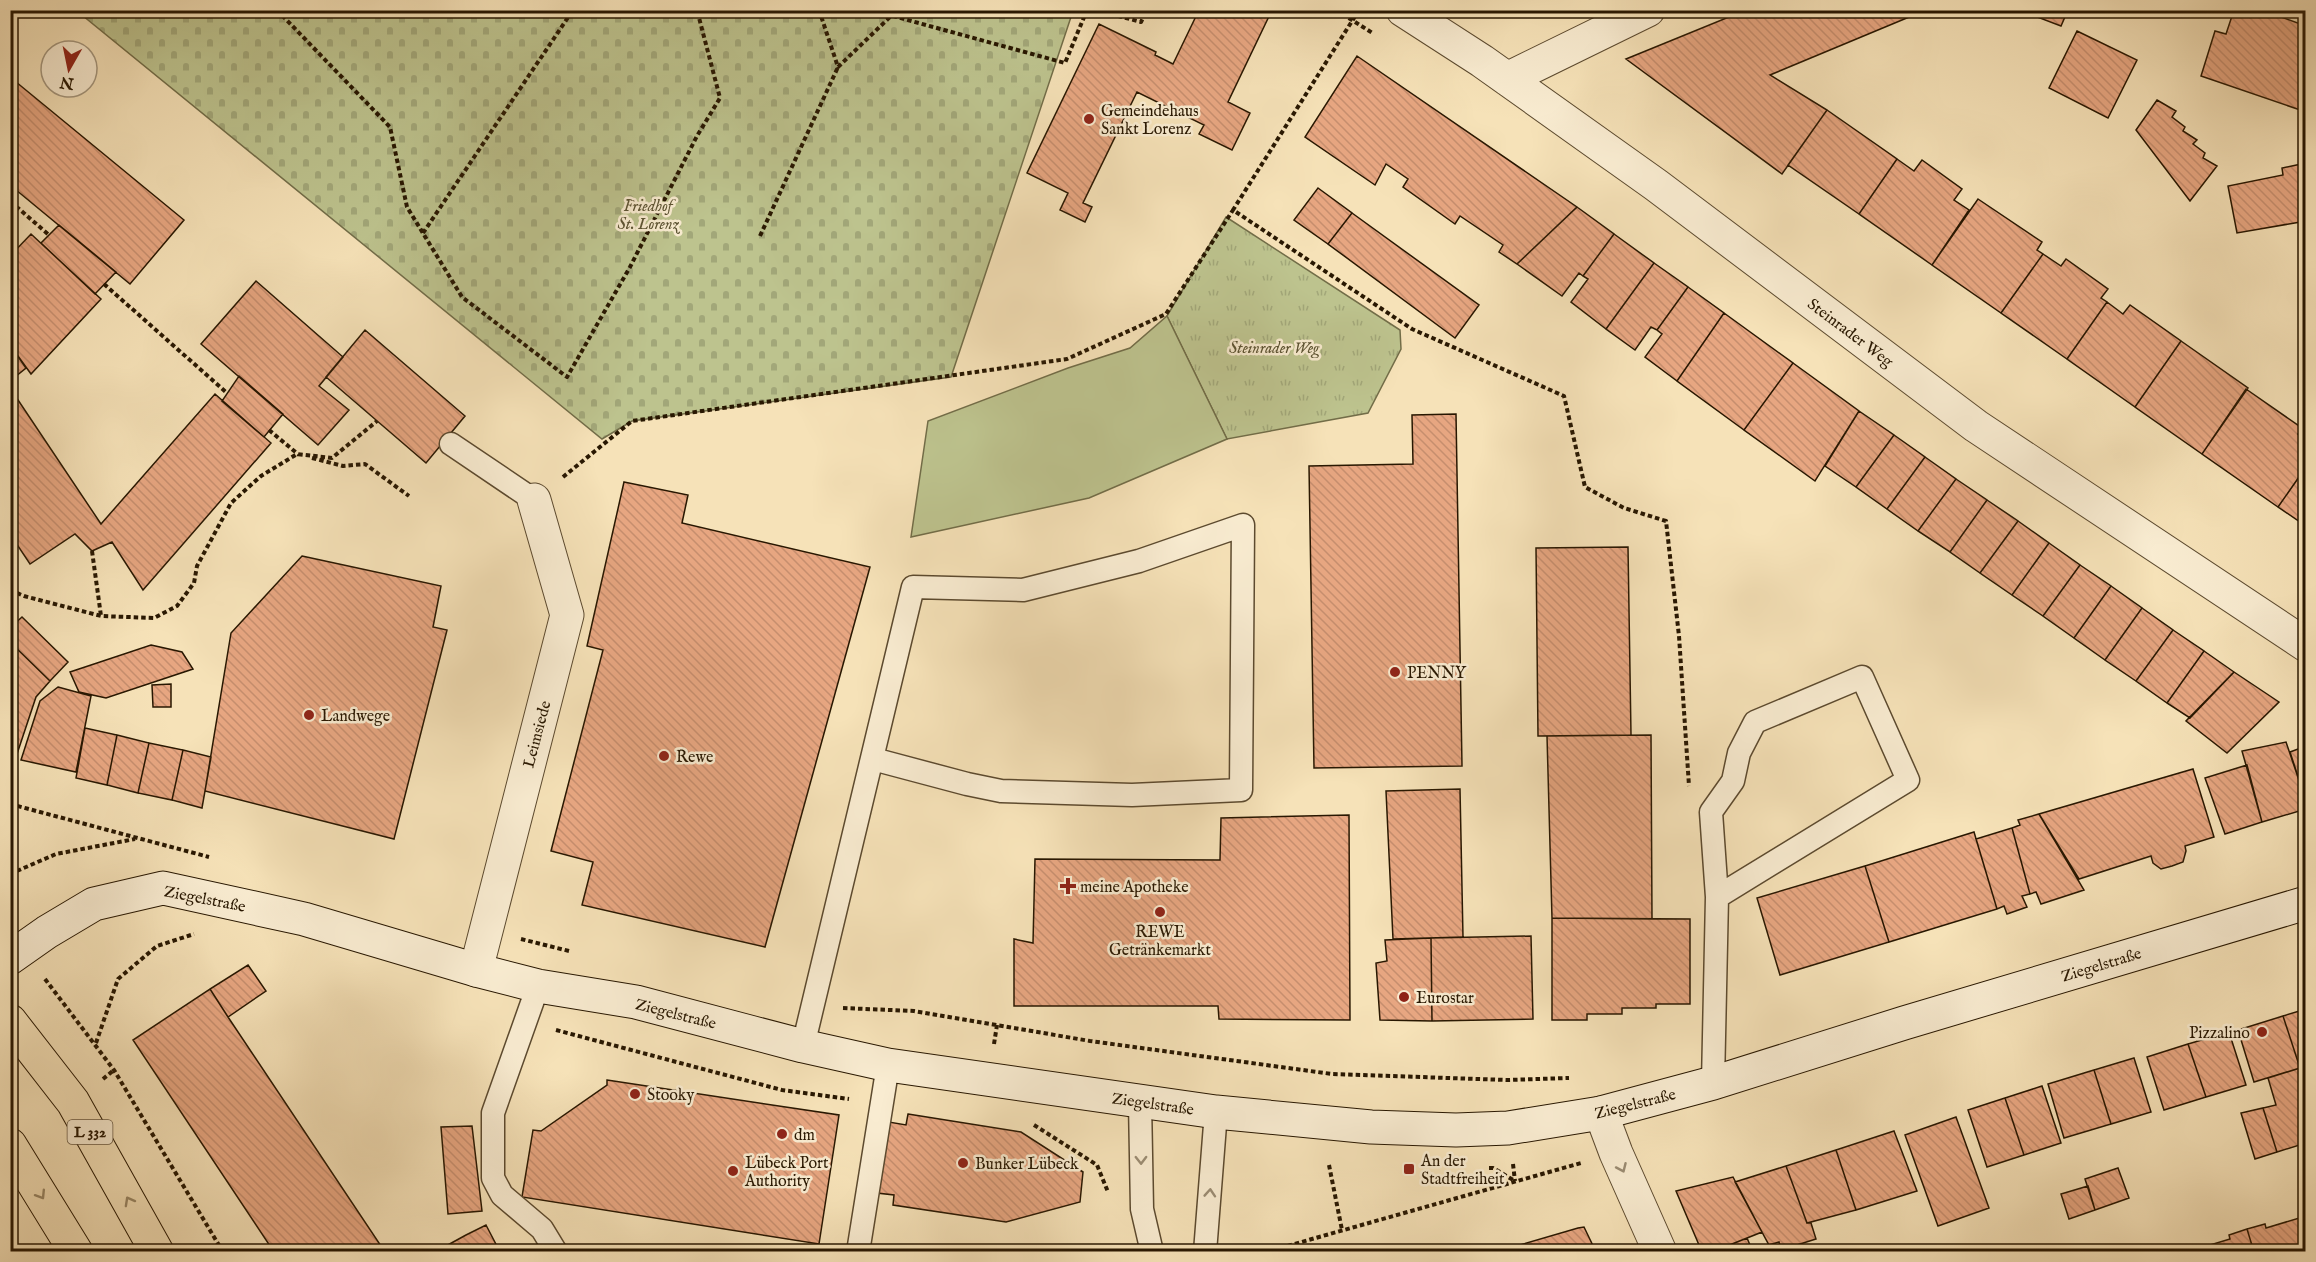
<svg xmlns="http://www.w3.org/2000/svg" width="2316" height="1262" font-family="'IM FELL English',serif">
	<style>
		.cemetery { fill: url(#cemetery-stones); stroke: #726d48; stroke-width: 1.5 }
		.park { fill: url(#park-tufts); stroke: #726d48; stroke-width: 1.5 }
		.garden { fill: #bdc38e; stroke: #726d48; stroke-width: 1.5 }
		.building { fill: url(#building-back-hatch); stroke: #281701; stroke-width: 1.5 }
		.lines { fill: none; stroke-linecap: round; stroke-linejoin: round }
		.service-casing { stroke: #5c4a2f; stroke-width: 25 }
		.minor-casing { stroke: #5c4a2f; stroke-width: 35 }
		.secondary-casing { stroke: #281701; stroke-width: 35 }
		.primary-casing { stroke: #281701; stroke-width: 35 }
		.path { stroke: #281701; stroke-width: 4; stroke-dasharray: 4.5 3; stroke-linecap: butt }
		.service { stroke: #f9ecd1; stroke-width: 22 }
		.minor { stroke: #f9ecd1; stroke-width: 33 }
		.secondary { stroke: #f9ecd1; stroke-width: 33 }
		.primary { stroke: #f6e2b8; stroke-width: 33 }
		.oneway { stroke: #9b8c73 }
		.oneway2 { stroke: #998766 }
		.poi-dot { fill: #8f2418; stroke: #f9ecd1; stroke-width: 2 }
		.labels { text-anchor: middle; stroke-width: 5; stroke-linejoin: round; paint-order: stroke }
		.shield { fill: #f9ecd1; stroke: #67573f; stroke-width: 1.5 }
		.shield-label { font-size: 15px; font-weight: bold; fill: #281701 }
		.poi-label { font-size: 16px; fill: #281701; stroke: #f9ecd1; text-anchor: start }
		.park-label { font-size: 16px; font-style: italic; fill: #5c5332; stroke: #f9ecd1 }
		.street-label { font-size: 16px; fill: #281701; stroke: #f9ecd1 }
	</style>
	<defs>
		<pattern id="cemetery-stones" width="16" height="16" patternUnits="userSpaceOnUse" patternTransform="scale(1.5)"><rect width="16" height="16" fill="#bdc38e"/><path d="M2 7V4a2 2 0 0 1 4 0v3zM10 15v-3a2 2 0 0 1 4 0v3z" fill="#a2a779"/></pattern>
		<pattern id="park-tufts" width="24" height="20" patternUnits="userSpaceOnUse" patternTransform="scale(1.5)"><rect width="24" height="20" fill="#bdc38e"/><path d="M3 7l-1-3M5 7V3M7 7l1-3M15 17l-1-3M17 17v-4M19 17l1-3" fill="none" stroke="#a2a779"/></pattern>
		<pattern id="building-back-hatch" width="6" height="6" patternUnits="userSpaceOnUse" patternTransform="scale(1.5)"><rect width="6" height="6" fill="#e7a681"/><path d="M-1 5l2 2M0 0l6 6M5-1l2 2" fill="none" stroke="#c68e6e"/></pattern>
	</defs>
	<rect width="100%" height="100%" fill="#f6e2b8"/>
	<filter id="stains"><feTurbulence type="fractalNoise" baseFrequency=".00333" numOctaves="4"/><feColorMatrix values="0 0 0 0 .2 0 0 0 0 .09 0 0 0 0 .02 0 0 0 .5 -.17"/></filter>
	<radialGradient id="worn" r=".72"><stop offset=".6" stop-color="#630" stop-opacity="0"/><stop offset="1" stop-color="#630" stop-opacity=".3"/></radialGradient>
	<path class="cemetery" d="M77 11H1073L951 377 632 421 602 439Z"/>
	<path class="park" d="M1226 217 1400 330 1401 349 1368 413 1227 439 1167 316Z"/>
	<path class="garden" d="M1167 316 1227 439 1089 498 911 537 928 421 1068 368 1130 348Z"/>
	<path class="building" d="M1199 10H1272L1228 102 1250 113 1232 150 1199 134 1204 125 1137 92 1083 203 1092 207 1085 222 1060 210 1068 193 1027 173 1099 24 1156 52 1155 55 1173 64Z
		M1746 10H1926L1770 75 1827 110 1782 174 1626 59Z
		M2019 10H2068L2061 26Z
		M2234 10H2262L2306 26V112L2201 76 2215 31 2226 34Z
		M2077 31 2137 60 2108 118 2049 88Z
		M1357 56 1577 207 1517 264 1499 252 1503 245 1460 216 1455 224 1403 187 1408 179 1386 164 1375 185 1305 137Z
		M10 77 184 220 130 284 10 185Z
		M2157 100 2176 111 2172 117 2185 127 2183 131 2197 140 2193 144 2205 153 2203 158 2217 166 2190 201 2136 130Z
		M1827 110 1897 159 1859 214 1788 165Z
		M1897 159 1914 171 1922 160 1962 189 1954 200 1969 210 1932 265 1859 214Z
		M2306 163V221L2237 233 2228 186 2283 175 2282 168Z
		M1318 188 1352 213 1328 244 1294 220Z
		M1978 199 2042 242 2037 250 2043 254 2001 313 1932 265Z
		M1577 207 1614 234 1583 276 1579 273 1562 296 1517 264Z
		M1352 213 1479 305 1455 338 1328 244Z
		M59 225 116 272 95 294 41 243Z
		M31 234 101 299 31 374 10 345V256Z
		M1614 234 1654 263 1606 329 1571 302 1588 279 1583 276Z
		M2043 254 2061 266 2066 259 2108 289 2101 298 2107 302 2067 359 2001 313Z
		M1654 263 1688 287 1657 330 1651 327 1635 350 1606 329Z
		M256 281 343 357 319 386 349 410 318 445 201 344Z
		M1688 287 1724 313 1677 381 1645 357 1662 334 1657 330Z
		M2107 302 2123 314 2130 305 2181 341 2135 407 2067 359Z
		M1724 313 1793 363 1744 430 1677 381Z
		M365 330 465 416 426 463 326 377Z
		M2181 341 2248 388 2202 454 2135 407Z
		M10 345 26 368 10 381Z
		M1793 363 1859 411 1815 481 1744 430Z
		M239 376 283 414 264 437 222 401Z
		M10 388 101 524 215 394 271 443 143 590 112 542 92 551 75 534 30 564 10 534Z
		M2246 389 2302 428 2298 434 2306 440V467L2278 507 2202 454Z
		M1859 411 1894 435 1856 487 1825 466Z
		M1456 414 1462 766 1314 768 1309 466 1413 464 1412 415Z
		M1894 435 1925 457 1887 509 1856 487Z
		M1925 457 1956 479 1918 531 1887 509Z
		M2306 467V526L2278 507Z
		M1956 479 1987 500 1950 552 1918 531Z
		M624 482 688 495 682 523 870 567 765 947 582 905 593 862 551 851 603 650 587 646Z
		M1987 500 2018 521 1980 573 1950 552Z
		M2018 521 2049 543 2012 595 1980 573Z
		M2049 543 2080 565 2043 616 2012 595Z
		M1628 547 1631 735 1538 736 1536 548Z
		M302 556 441 586 433 627 447 630 394 839 205 791 231 633Z
		M2080 565 2111 586 2074 638 2043 616Z
		M2111 586 2142 608 2105 660 2074 638Z
		M2142 608 2173 630 2136 681 2105 660Z
		M22 617 68 662 50 681 10 642V628Z
		M2173 630 2204 651 2167 703 2136 681Z
		M10 642 50 681 36 697 16 757 10 755Z
		M151 645 182 652 193 669 106 698 79 692 70 672Z
		M2204 651 2234 672 2190 718 2167 703Z
		M2234 672 2279 702 2227 753 2186 721Z
		M171 684V707H153L152 685Z
		M58 687 91 696 76 772 21 760 40 701Z
		M85 728 117 735 107 785 76 778Z
		M117 735 149 743 138 793 107 785Z
		M1651 735 1652 919 1552 918 1547 736Z
		M2286 742 2306 801V809L2262 822 2242 751Z
		M149 743 183 750 172 800 138 793Z
		M2306 746V801L2290 752Z
		M183 750 211 757 202 808 172 800Z
		M2247 765 2262 822 2225 834 2205 778Z
		M2193 769 2214 837 2185 846 2186 851 2183 862 2172 866 2161 869 2153 863 2151 856 2079 879 2039 814Z
		M1460 789 1463 937 1393 939 1386 791Z
		M2039 814 2084 890 2041 904 2036 892 2030 894 2012 828 2020 825 2018 820Z
		M1349 815 1350 1020 1219 1019 1218 1006H1014V939L1033 943 1035 859 1220 860 1221 818Z
		M2012 828 2030 894 2022 896 2027 907 2007 914 2004 906 1997 909 1976 839Z
		M1974 832 1997 909 1889 942 1865 866Z
		M1865 866 1889 942 1780 975 1757 898Z
		M1552 918 1690 919V1004H1656V1008H1622V1014H1587V1020H1552Z
		M1531 936 1533 1019 1432 1021 1431 938Z
		M1431 938 1432 1021 1380 1020 1376 963 1387 961 1385 940Z
		M248 965 266 991 228 1017 210 989Z
		M210 989 228 1017 385 1252H274L133 1040Z
		M2306 1009V1066L2300 1068 2283 1016Z
		M2283 1016 2300 1068 2254 1082 2238 1030Z
		M2229 1032 2246 1085 2206 1097 2188 1044Z
		M2188 1044 2206 1097 2164 1110 2147 1057Z
		M2134 1058 2151 1112 2111 1124 2094 1070Z
		M2300 1068 2306 1084V1143L2277 1152 2263 1108 2276 1105 2268 1078Z
		M2094 1070 2111 1124 2064 1138 2048 1084Z
		M607 1080 839 1115 819 1244 522 1197 533 1130 541 1131 607 1085Z
		M2042 1086 2061 1143 2024 1155 2005 1098Z
		M2005 1098 2024 1155 1987 1167 1968 1110Z
		M2263 1108 2277 1152 2255 1159 2241 1113Z
		M908 1114 1021 1132 1083 1172 1080 1202 1006 1222 893 1205 894 1195 877 1193 889 1122 906 1125Z
		M1956 1117 1989 1208 1938 1226 1905 1135Z
		M472 1126 482 1211 448 1214 441 1127Z
		M1894 1131 1917 1191 1856 1210 1836 1150Z
		M1836 1150 1856 1210 1807 1223 1786 1166Z
		M1786 1166 1807 1223H1811L1816 1239 1781 1250 1779 1242 1769 1245 1735 1182Z
		M2118 1168 2129 1198 2095 1210 2085 1179Z
		M1733 1177 1762 1232 1712 1252H1702L1676 1191Z
		M2088 1186 2095 1210 2069 1219 2061 1194Z
		M2306 1216V1252H2254L2247 1229 2265 1224 2266 1228Z
		M486 1225 500 1252H435L466 1235Z
		M1584 1227 1596 1252H1496L1578 1228Z
		M2247 1229 2254 1252H2187L2230 1239 2229 1235Z
		M1747 1238 1753 1252H1712Z"/>
	<g class="lines">
		<defs>
			<path id="service" d="M451 444 534 500
				M538 986 493 1113V1178L502 1195 542 1229 556 1252
				M803 1046 913 587 1023 590 1139 561 1243 525 1241 790 1132 795 1001 791 967 784 873 759
				M1713 1083 1717 897 1711 812 1733 781 1739 753 1755 722 1862 677 1908 780 1717 897
				M1140 1102 1142 1209 1152 1252
				M858 1252 888 1065
				M1205 1252 1216 1112"/>
			<path id="minor" d="M1403 10 1482 61 1656 185 1976 426 2306 645
				M1507 79 1648 10
				M476 970 567 615 534 500
				M1601 1113 1616 1153 1660 1252"/>
			<path id="secondary" d="M10 958 47 932 94 904 163 888 304 919 476 970 538 986 636 1002 803 1046 888 1065 1216 1112 1371 1127 1456 1130 1508 1128 1601 1113 1713 1083 1904 1023 2306 903"/>
			<path id="primary" d="M10 1021 73 1102 157 1252
				M10 1145 76 1252"/>
		</defs>
		<use href="#service" class="service-casing"/>
		<use href="#minor" class="minor-casing"/>
		<use href="#secondary" class="secondary-casing"/>
		<use href="#primary" class="primary-casing"/>
		<path class="path" d="M277 10 390 127 407 207 462 297 567 377 630 267 697 136 720 98 697 10
			M819 10 838 67 891 16
			M871 10 1065 63 1087 10
			M1096 10 1141 22 1147 10
			M1336 10 1374 34
			M1359 10 1233 210 1412 329 1564 396 1585 487 1624 508 1666 521 1679 636 1689 786
			M10 214 18 208 49 235
			M423 233 573 10
			M760 236 838 67
			M104 284 227 393
			M269 430 299 455
			M312 458 343 466 365 464 409 496
			M563 477 632 421 1067 359 1166 314 1233 210
			M92 551 101 616
			M10 590 24 596 101 616 154 618 177 606 194 583 197 566 231 503 261 476 297 454 332 458 377 421
			M10 804 209 857
			M10 874 56 854 135 839
			M521 939 569 951
			M45 979 114 1070 223 1252
			M843 1008 914 1011 1090 1041 1332 1074 1507 1080 1569 1078
			M556 1030 782 1090 849 1099
			M96 1043 118 979 157 946 194 934
			M994 1044 997 1025
			M103 1079 114 1070
			M1034 1125 1097 1165 1108 1192
			M1513 1164 1515 1181
			M1329 1165 1342 1230
			M1489 1168H1493L1515 1181
			M1266 1252 1581 1163"/>
		<use href="#service" class="service"/>
		<use href="#minor" class="minor"/>
		<use href="#secondary" class="secondary"/>
		<use href="#primary" class="primary"/>
	</g>
	<defs><path id="oneway-chevron" d="M-2-3.5L2.5 0L-2 3.5" fill="none" stroke-width="1.6" stroke-linecap="round" stroke-linejoin="round" transform="scale(1.5)"/></defs>
	<g class="oneway">
		<use href="#oneway-chevron" transform="translate(1141 1160) rotate(89)"/>
		<use href="#oneway-chevron" transform="translate(1622 1168) rotate(66)"/>
		<use href="#oneway-chevron" transform="translate(1210 1193) rotate(-86)"/>
	</g>
	<g class="oneway2">
		<use href="#oneway-chevron" transform="translate(41 1195) rotate(58)"/>
		<use href="#oneway-chevron" transform="translate(129 1201) rotate(-119)"/>
	</g>
	<g class="poi-dot">
		<circle cx="1089" cy="119" r="6"/>
		<circle cx="1395" cy="672" r="6"/>
		<circle cx="309" cy="715" r="6"/>
		<circle cx="664" cy="756" r="6"/>
		<path d="M1065 877h6v6h6v6h-6v6h-6v-6h-6v-6h6z"/>
		<circle cx="1160" cy="912" r="6"/>
		<circle cx="1404" cy="997" r="6"/>
		<circle cx="2262" cy="1032" r="6"/>
		<circle cx="635" cy="1094" r="6"/>
		<circle cx="782" cy="1134" r="6"/>
		<circle cx="963" cy="1163" r="6"/>
		<rect x="1403" y="1163" width="12" height="12" rx="3"/>
		<circle cx="733" cy="1171" r="6"/>
	</g>
	<g class="labels">
		<rect class="shield" x="67.5" y="1120" width="45" height="24" rx="4.5"/>
		<g class="shield-label">
			<text x="90" y="1137">L 332</text>
		</g>
		<g class="poi-label">
			<text x="1101" y="116">Gemeindehaus<tspan x="1101" dy="18">Sankt Lorenz</tspan></text>
			<text x="1407" y="678">PENNY</text>
			<text x="321" y="721">Landwege</text>
			<text x="676" y="762">Rewe</text>
			<text x="1080" y="892">meine Apotheke</text>
			<text x="1160" y="937" text-anchor="middle">REWE<tspan x="1160" dy="18">Getränkemarkt</tspan></text>
			<text x="1416" y="1003">Eurostar</text>
			<text x="2250" y="1038" text-anchor="end">Pizzalino</text>
			<text x="647" y="1100">Stooky</text>
			<text x="794" y="1140">dm</text>
			<text x="1421" y="1166">An der<tspan x="1421" dy="18">Stadtfreiheit</tspan></text>
			<text x="745" y="1168">Lübeck Port<tspan x="745" dy="18">Authority</tspan></text>
			<text x="975" y="1169">Bunker Lübeck</text>
		</g>
		<g class="park-label">
			<text x="648" y="211">Friedhof<tspan x="648" dy="18">St. Lorenz</tspan></text>
			<text x="1274" y="353">Steinrader Weg</text>
		</g>
		<g class="street-label">
			<text transform="translate(1851 332) rotate(37)" y="6">Steinrader Weg</text>
			<text transform="translate(536 734) rotate(-75)" y="6">Leimsiede</text>
			<text transform="translate(205 898) rotate(11)" y="6">Ziegelstraße</text>
			<text transform="translate(2101 964) rotate(-17)" y="6">Ziegelstraße</text>
			<text transform="translate(676 1013) rotate(14)" y="6">Ziegelstraße</text>
			<text transform="translate(1153 1103) rotate(8)" y="6">Ziegelstraße</text>
			<text transform="translate(1635 1103) rotate(-14)" y="6">Ziegelstraße</text>
		</g>
	</g>
	<rect width="2316" height="1262" fill="none" stroke="#f6e2b8" stroke-width="36"/>
	<rect x="12" y="12" width="2292" height="1238" fill="none" stroke="#281701" stroke-width="3"/>
	<rect x="18" y="18" width="2280" height="1226" fill="none" stroke="#281701" stroke-width="1.5"/>
	<g transform="translate(69 69) rotate(189)"><circle r="28" fill="#f9ecd1" stroke="#a5977e" stroke-width="1.5"/>
	<path d="M0-4.5L10 22L0 15L-10 22Z" fill="#8f2418"/>
	<text y="-9" font-size="16" font-weight="bold" text-anchor="middle" fill="#281701">N</text>
	</g>
	<rect width="100%" height="100%" filter="url(#stains)"/>
	<rect width="100%" height="100%" fill="url(#worn)"/>
</svg>
